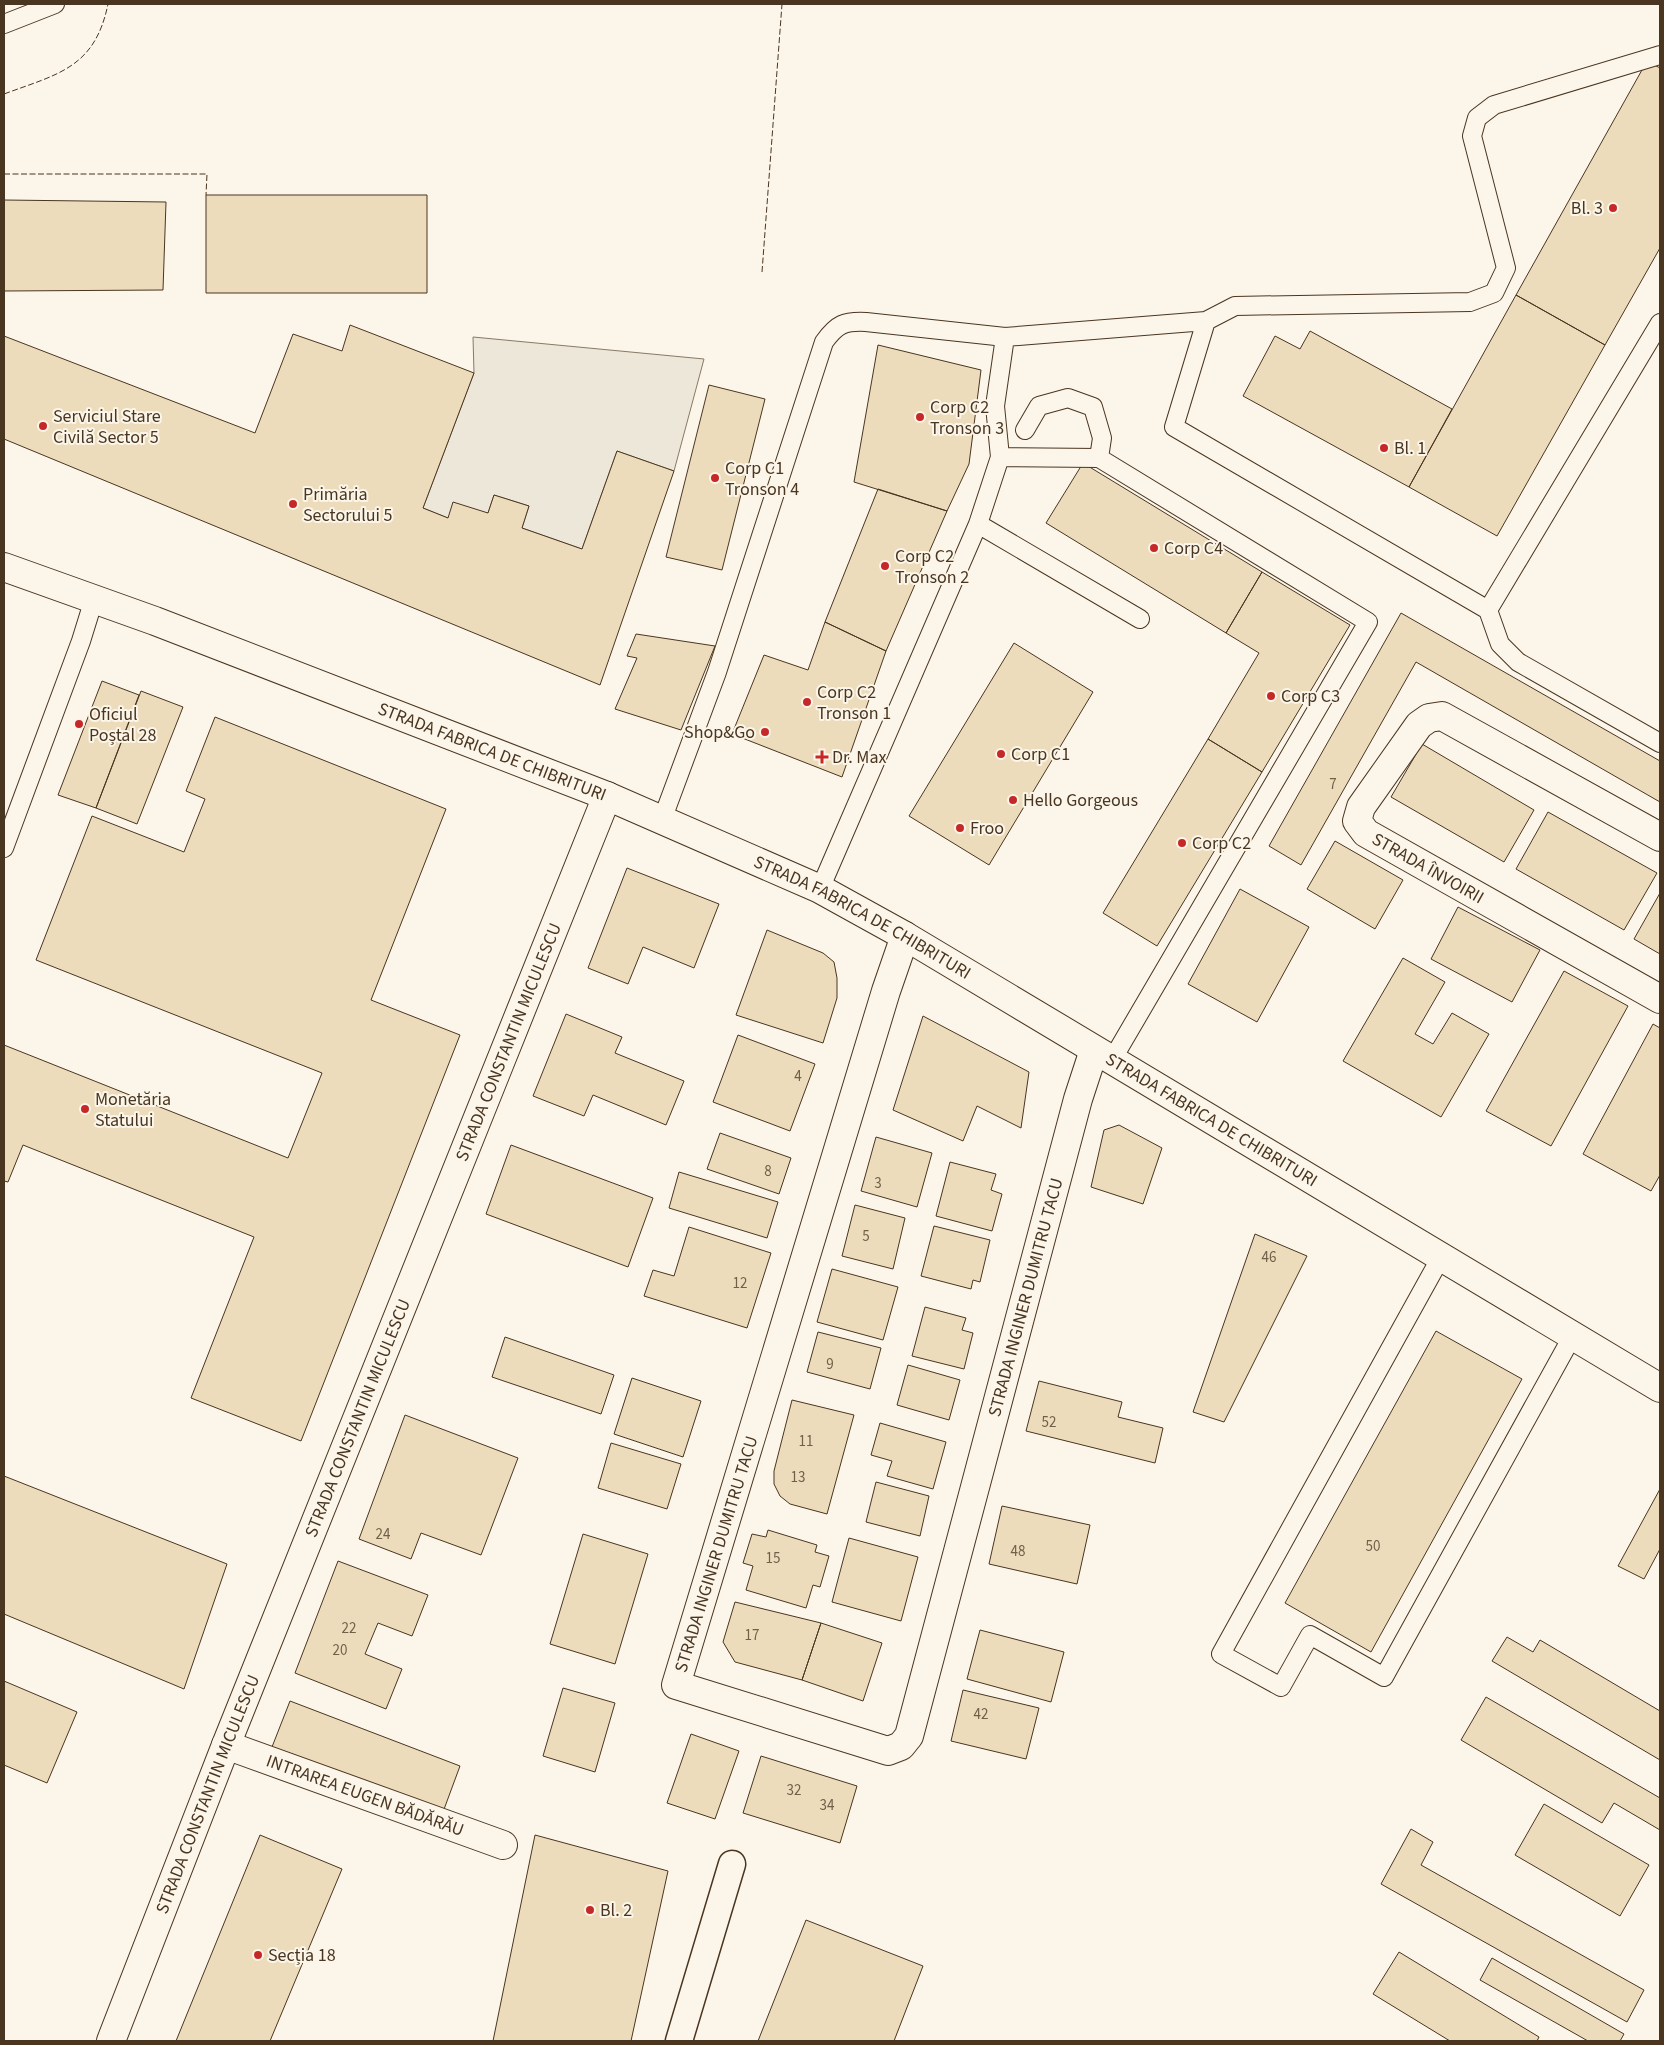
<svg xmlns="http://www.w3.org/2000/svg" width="1664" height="2045" font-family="'Source Sans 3',sans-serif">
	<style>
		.parking { fill: #ede7d9; stroke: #887966 }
		.building { fill: #ecdcbc; stroke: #4a3520 }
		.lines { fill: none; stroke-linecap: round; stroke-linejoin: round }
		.service-casing { stroke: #4a3520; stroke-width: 20 }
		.pedestrian-casing { stroke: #4a3520; stroke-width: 29 }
		.minor-casing { stroke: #4a3520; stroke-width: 30 }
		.tertiary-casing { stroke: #4a3520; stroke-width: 30 }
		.service { stroke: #fbf6e9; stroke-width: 18 }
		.pedestrian { stroke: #fbf6e9; stroke-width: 26 }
		.minor { stroke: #fbf6e9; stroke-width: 28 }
		.tertiary { stroke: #fbf6e9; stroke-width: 28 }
		.fence { stroke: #4a3520; stroke-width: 1; stroke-dasharray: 6 2.5; stroke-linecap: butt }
		.poi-dot { fill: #c62828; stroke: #fbf6e9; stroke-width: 2 }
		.labels { text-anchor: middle; stroke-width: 4; stroke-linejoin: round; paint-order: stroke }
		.number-label { font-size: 15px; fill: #725f47 }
		.poi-label { font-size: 18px; fill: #4a3520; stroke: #fbf6e9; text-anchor: start }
		.street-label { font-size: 18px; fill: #4a3520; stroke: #fbf6e9 }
	</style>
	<rect width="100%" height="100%" fill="#fbf6e9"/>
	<path class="parking" d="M473 337 704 359 674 471 617 451 582 549 522 528 529 506 494 495 488 513 448 518 423 508 474 373Z"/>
	<path class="building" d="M1647 61 1660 68V248L1605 345 1516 295Z
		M206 195H427V293H206Z
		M4 200 166 202 163 290 4 291Z
		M1516 295 1605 345 1497 536 1409 487Z
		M350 325 474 373 423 508 448 518 453 502 488 513 494 495 529 506 522 528 582 549 617 451 674 471 600 685 4 439V336L255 433 293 334 342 351Z
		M1310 331 1452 409 1409 487 1243 396 1275 336 1300 349Z
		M878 345 981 370 969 464 947 511 854 482Z
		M709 385 765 399 722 570 666 557Z
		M1083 463 1262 572 1226 633 1046 523Z
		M878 489 947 511 886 651 825 622Z
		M1262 572 1350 625 1262 772 1208 739 1259 653 1226 633Z
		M1401 613 1660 761V802L1416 662 1301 865 1269 846Z
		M825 622 886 651 842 777 732 734 764 655 808 670Z
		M636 634 715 646 681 730 615 709 637 658 627 656Z
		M1014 643 1093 692 989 865 909 816Z
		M102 681 139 695 96 808 58 795Z
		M141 691 183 707 137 824 96 808Z
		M215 717 446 809 371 1000 460 1035 301 1441 191 1398 254 1237 23 1145 8 1182 4 1181V1045L288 1158 322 1073 36 960 92 816 184 852 205 799 186 791Z
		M1208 739 1262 772 1157 946 1103 913Z
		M1422 744 1534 810 1504 862 1391 797Z
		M1548 812 1657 873 1624 930 1516 869Z
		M1335 841 1403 880 1375 929 1307 889Z
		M627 868 719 904 694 968 643 947 628 984 588 968Z
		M1240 889 1309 927 1257 1022 1188 984Z
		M1660 893V954L1634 939Z
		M1458 907 1540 950 1512 1002 1431 959Z
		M767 930 823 953 834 962 837 978V998L823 1043 736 1015Z
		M1403 958 1445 982 1415 1034 1433 1044 1452 1013 1489 1034 1441 1117 1343 1061Z
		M1564 971 1628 1006 1551 1146 1486 1111Z
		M566 1014 622 1037 615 1053 684 1081 666 1125 593 1095 584 1116 533 1096Z
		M923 1016 1029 1072 1021 1128 977 1106 963 1141 893 1110Z
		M1653 1024 1660 1028V1175L1651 1191 1583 1154Z
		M738 1035 815 1064 790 1131 713 1102Z
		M1119 1125 1162 1148 1143 1204 1091 1187 1104 1130Z
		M720 1133 791 1158 779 1194 707 1169Z
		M876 1137 932 1153 917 1207 861 1191Z
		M511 1145 653 1198 628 1267 486 1214Z
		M950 1162 996 1174 991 1190 1002 1194 992 1231 936 1216Z
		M679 1172 778 1202 767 1238 669 1208Z
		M855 1205 905 1218 893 1269 842 1256Z
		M934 1226 990 1240 980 1282 973 1280 971 1289 921 1276Z
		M689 1227 771 1253 747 1328 644 1296 653 1270 674 1276Z
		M1255 1234 1307 1256 1224 1422 1193 1412Z
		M832 1269 898 1287 883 1340 817 1322Z
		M925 1307 966 1318 962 1330 973 1333 964 1369 912 1356Z
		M1436 1331 1522 1379 1371 1652 1285 1603Z
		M818 1332 881 1348 870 1389 807 1372Z
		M505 1337 614 1375 601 1414 492 1377Z
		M908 1365 960 1380 949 1420 897 1405Z
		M632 1378 701 1401 683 1457 614 1434Z
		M1039 1381 1122 1402 1118 1417 1163 1428 1155 1463 1026 1431Z
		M792 1400 854 1415 827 1514 790 1504 780 1496 774 1484V1471Z
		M405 1415 518 1458 481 1555 421 1533 411 1559 359 1539Z
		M880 1423 946 1442 933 1489 887 1476 892 1461 871 1455Z
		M611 1443 681 1464 667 1509 598 1488Z
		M4 1476 227 1564 184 1689 4 1614Z
		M876 1482 929 1496 920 1536 866 1522Z
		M1660 1489V1549L1644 1579 1618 1566Z
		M1002 1506 1090 1525 1077 1584 989 1564Z
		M768 1530 817 1545 815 1552 829 1556 820 1587 813 1585 806 1608 746 1590 753 1566 743 1563 752 1534 766 1537Z
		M583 1534 648 1554 615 1664 550 1644Z
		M849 1538 918 1557 901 1621 832 1602Z
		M338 1561 428 1595 412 1636 378 1623 365 1654 402 1669 386 1709 295 1673Z
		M735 1602 821 1623 802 1680 735 1662 723 1642Z
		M821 1623 882 1643 863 1701 802 1680Z
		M980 1630 1064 1652 1051 1702 967 1679Z
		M1507 1637 1533 1652 1540 1640 1660 1711V1760L1492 1661Z
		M4 1681 77 1712 47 1783 4 1765Z
		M563 1688 615 1703 595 1772 543 1756Z
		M963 1690 1039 1708 1026 1759 951 1741Z
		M1486 1697 1660 1798V1830L1614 1803 1602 1823 1461 1740Z
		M290 1701 460 1766 443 1812 272 1747Z
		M691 1734 739 1751 715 1819 667 1803Z
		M761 1756 857 1786 840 1843 743 1813Z
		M1544 1804 1649 1865 1620 1916 1515 1855Z
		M1411 1829 1433 1842 1421 1865 1644 1990 1627 2022 1381 1884Z
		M260 1835 342 1869 270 2041H176Z
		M535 1835 668 1871 631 2041H493Z
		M806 1920 923 1966 894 2041H758Z
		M1399 1952 1539 2037 1537 2041H1450L1373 1994Z
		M1492 1958 1624 2034 1620 2041H1588L1480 1980Z"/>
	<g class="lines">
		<defs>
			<path id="service" d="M4 24 55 4
				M1206 321 1174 427 1488 610 1500 644 1518 662 1660 743
				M1025 430 1039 406 1068 398 1093 407 1102 438 1099 458
				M1000 457 1099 458 1368 622 1112 1060
				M978 524 1140 619
				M1488 610 1660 323
				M662 820 717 672 824 342C837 324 844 321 866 322L1005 337 1206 321 1235 306 1470 302 1494 293 1506 268 1472 136 1477 118 1494 105 1660 55
				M4 848 81 641 94 599
				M820 889 978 524 1000 457 995 406 1005 337
				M1441 1257 1221 1654 1281 1687 1310 1635 1384 1677 1573 1335"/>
			<path id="pedestrian" d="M679 2041 732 1864"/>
			<g id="minor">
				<path id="s1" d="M1660 837 1442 716 1429 718 1419 725 1361 807 1357 821 1366 833 1660 999"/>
				<path id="s2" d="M905 936 886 991 676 1685 888 1751 901 1746 909 1736 1078 1099 1094 1050"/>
				<path id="s3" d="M226 1745 503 1845"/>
				<path id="s4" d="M111 2041 226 1745 607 796"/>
			</g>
			<g id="tertiary">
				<path id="s5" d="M4 567 155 621 607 796 820 889 905 936 1660 1388"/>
			</g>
		</defs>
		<use href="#service" class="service-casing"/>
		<use href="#pedestrian" class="pedestrian-casing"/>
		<use href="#minor" class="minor-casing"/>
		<use href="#tertiary" class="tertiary-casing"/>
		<use href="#service" class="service"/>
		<use href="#pedestrian" class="pedestrian"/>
		<use href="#minor" class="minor"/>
		<use href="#tertiary" class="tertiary"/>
		<path class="fence" d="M4 94C58 74 95 68 108 4
			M4 174H207L206 195
			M762 272 782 4"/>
	</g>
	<g class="poi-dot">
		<circle cx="1613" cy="208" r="5"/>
		<circle cx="920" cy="417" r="5"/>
		<circle cx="43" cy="426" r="5"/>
		<circle cx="1384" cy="448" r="5"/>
		<circle cx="715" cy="478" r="5"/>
		<circle cx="293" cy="504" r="5"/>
		<circle cx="1154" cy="548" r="5"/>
		<circle cx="885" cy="566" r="5"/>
		<circle cx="1271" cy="696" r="5"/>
		<circle cx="807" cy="702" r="5"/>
		<circle cx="79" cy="724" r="5"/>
		<circle cx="765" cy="732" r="5"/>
		<circle cx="1001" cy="754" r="5"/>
		<path d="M819.5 749.5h5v5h5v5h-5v5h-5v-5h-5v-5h5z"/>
		<circle cx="1013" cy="800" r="5"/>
		<circle cx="960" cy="828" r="5"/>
		<circle cx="1182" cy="843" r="5"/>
		<circle cx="85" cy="1109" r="5"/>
		<circle cx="590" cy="1910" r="5"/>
		<circle cx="258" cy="1955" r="5"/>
	</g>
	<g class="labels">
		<g class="number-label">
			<text x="1333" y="789">7</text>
			<text x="798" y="1081">4</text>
			<text x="768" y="1176">8</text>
			<text x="878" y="1188">3</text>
			<text x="866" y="1241">5</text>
			<text x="1269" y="1262">46</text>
			<text x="740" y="1288">12</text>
			<text x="830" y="1369">9</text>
			<text x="1049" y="1427">52</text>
			<text x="806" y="1446">11</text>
			<text x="798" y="1482">13</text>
			<text x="383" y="1539">24</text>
			<text x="1373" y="1551">50</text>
			<text x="1018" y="1556">48</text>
			<text x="773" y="1563">15</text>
			<text x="349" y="1633">22</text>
			<text x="752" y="1640">17</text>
			<text x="340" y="1655">20</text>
			<text x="981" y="1719">42</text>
			<text x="794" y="1795">32</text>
			<text x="827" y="1810">34</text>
		</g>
		<g class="poi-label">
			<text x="1603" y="214" text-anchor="end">Bl. 3</text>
			<text x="930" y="413">Corp C2<tspan x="930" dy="21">Tronson 3</tspan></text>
			<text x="53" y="422">Serviciul Stare<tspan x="53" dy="21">Civilă Sector 5</tspan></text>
			<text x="1394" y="454">Bl. 1</text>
			<text x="725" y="474">Corp C1<tspan x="725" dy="21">Tronson 4</tspan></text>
			<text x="303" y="500">Primăria<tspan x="303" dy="21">Sectorului 5</tspan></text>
			<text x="1164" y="554">Corp C4</text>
			<text x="895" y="562">Corp C2<tspan x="895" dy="21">Tronson 2</tspan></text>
			<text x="817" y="698">Corp C2<tspan x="817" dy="21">Tronson 1</tspan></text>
			<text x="1281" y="702">Corp C3</text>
			<text x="89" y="720">Oficiul<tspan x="89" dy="21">Poștal 28</tspan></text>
			<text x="755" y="738" text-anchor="end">Shop&amp;Go</text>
			<text x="1011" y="760">Corp C1</text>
			<text x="832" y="763">Dr. Max</text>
			<text x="1023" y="806">Hello Gorgeous</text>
			<text x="970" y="834">Froo</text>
			<text x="1192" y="849">Corp C2</text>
			<text x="95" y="1105">Monetăria<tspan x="95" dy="21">Statului</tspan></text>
			<text x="600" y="1916">Bl. 2</text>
			<text x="268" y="1961">Secția 18</text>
		</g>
		<g class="street-label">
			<text dy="6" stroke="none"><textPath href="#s5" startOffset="522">STRADA FABRICA DE CHIBRITURI</textPath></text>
			<text dy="6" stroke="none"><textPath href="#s1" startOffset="476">STRADA ÎNVOIRII</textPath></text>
			<text dy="6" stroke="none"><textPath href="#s5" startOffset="928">STRADA FABRICA DE CHIBRITURI</textPath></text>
			<text dy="6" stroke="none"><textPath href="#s4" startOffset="1075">STRADA CONSTANTIN MICULESCU</textPath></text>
			<text dy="6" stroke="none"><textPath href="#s5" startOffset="1332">STRADA FABRICA DE CHIBRITURI</textPath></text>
			<text dy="6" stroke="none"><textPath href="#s2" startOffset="1486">STRADA INGINER DUMITRU TACU</textPath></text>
			<text dy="6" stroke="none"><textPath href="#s4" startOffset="670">STRADA CONSTANTIN MICULESCU</textPath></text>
			<text transform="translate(716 1554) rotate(-73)" y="6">STRADA INGINER DUMITRU TACU</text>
			<text dy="6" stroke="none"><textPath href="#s4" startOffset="265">STRADA CONSTANTIN MICULESCU</textPath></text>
			<text dy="6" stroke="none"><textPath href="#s3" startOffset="148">INTRAREA EUGEN BĂDĂRĂU</textPath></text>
		</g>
	</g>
	<rect width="1664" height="2045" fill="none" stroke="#4a3520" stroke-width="10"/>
</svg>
